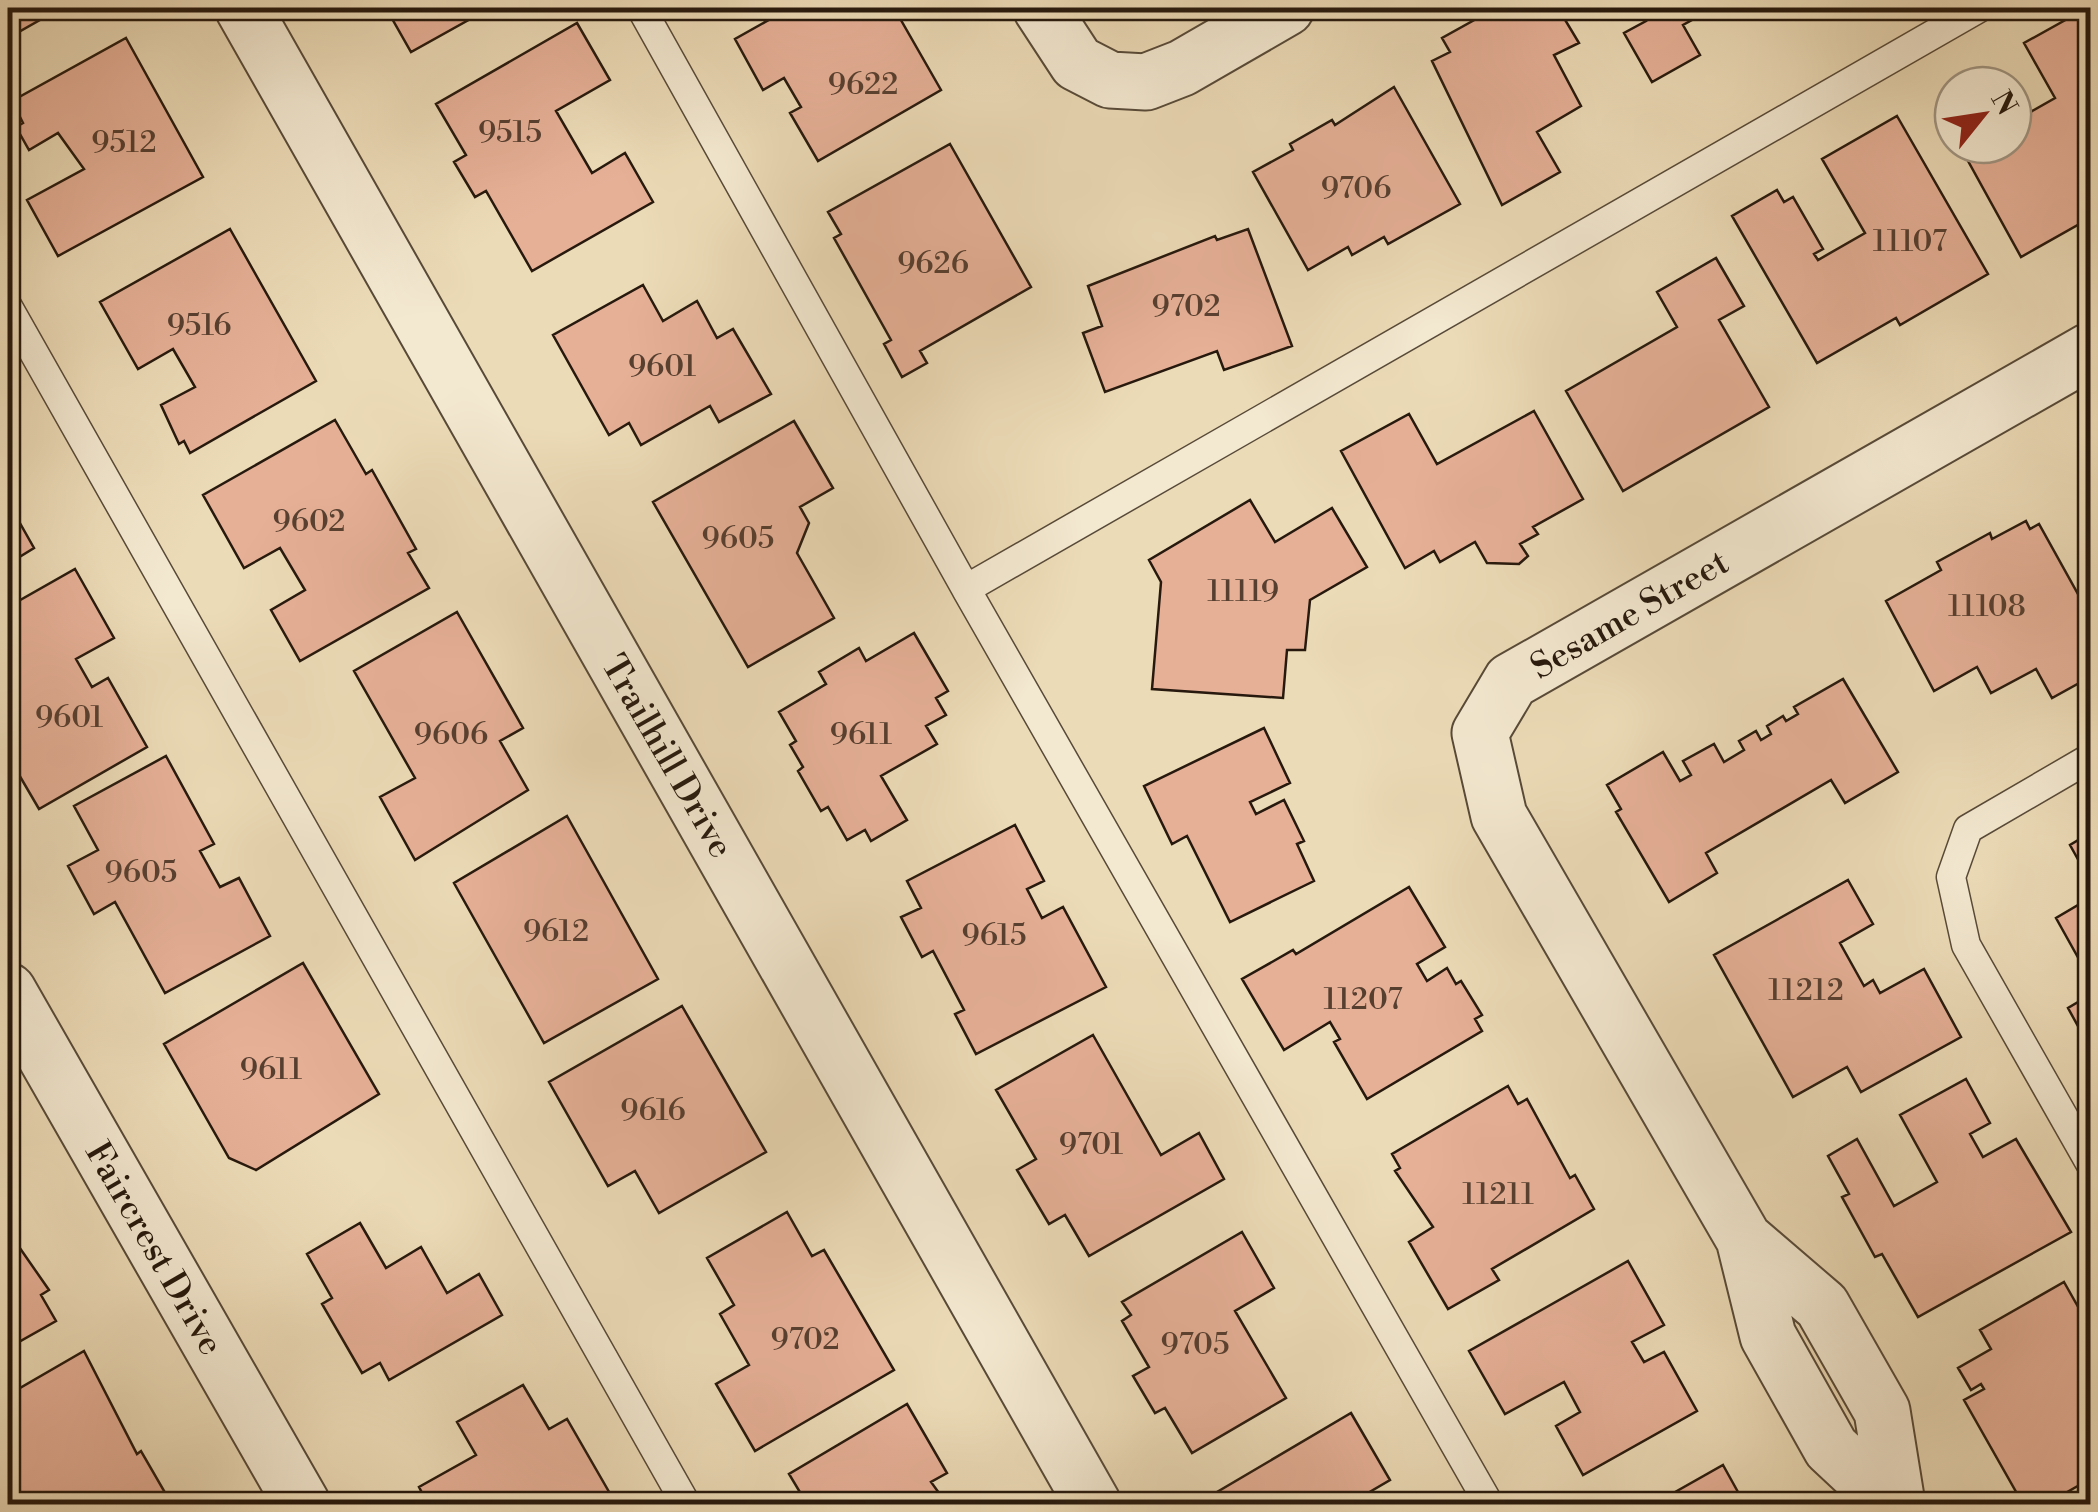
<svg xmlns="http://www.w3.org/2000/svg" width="2098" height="1512" font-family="'Libre Bodoni',serif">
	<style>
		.building { fill: #e6b097; stroke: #27190d; stroke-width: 2.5 }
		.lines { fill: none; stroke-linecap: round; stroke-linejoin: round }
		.lane-casing { stroke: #584a38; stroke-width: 31 }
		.street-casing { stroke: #584a38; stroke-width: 59 }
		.lane { stroke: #f3e8d0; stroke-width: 28 }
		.street { stroke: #f3e8d0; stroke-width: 55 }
		.labels { text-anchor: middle; stroke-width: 8; stroke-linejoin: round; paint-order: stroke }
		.number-label { font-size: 30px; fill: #573f30 }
		.street-label { font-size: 35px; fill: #27190d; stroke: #f3e8d0 }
	</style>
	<rect width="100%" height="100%" fill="#ecdbb7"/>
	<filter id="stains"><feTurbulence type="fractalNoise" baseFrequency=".002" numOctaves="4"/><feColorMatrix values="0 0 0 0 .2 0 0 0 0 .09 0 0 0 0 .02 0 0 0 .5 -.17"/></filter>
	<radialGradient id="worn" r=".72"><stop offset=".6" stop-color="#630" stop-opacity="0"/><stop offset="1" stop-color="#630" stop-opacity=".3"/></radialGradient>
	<path class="building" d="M8 8H61L8 38Z
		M386 8H490L411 52Z
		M790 8H894L941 90 818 161 790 113 801 107 784 78 763 90 735 39Z
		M1496 8H1526L1529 13 1537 8H1558L1579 43 1554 55 1581 106 1537 132 1560 172 1502 205 1432 61 1450 52 1442 38Z
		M1639 8H1714L1683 25 1700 55 1652 82 1624 33 1646 21Z
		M2087 8H2090V218L2021 257 1962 150 1971 145H2013V122L2055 98 2024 43Z
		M577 23 610 80 556 111 592 173 625 153 653 202 532 271 486 191 475 197 454 162 466 155 436 104Z
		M126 38 203 177 58 256 27 200 84 169 58 133 29 150 16 127 23 123 12 101Z
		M1394 87 1460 204 1388 244 1384 237 1352 255 1348 247 1308 270 1253 172 1293 150 1290 144 1332 120 1335 125Z
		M1897 116 1988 274 1900 325 1896 318 1817 363 1732 216 1777 190 1784 202 1793 197 1823 249 1814 254 1818 260 1865 233 1822 159Z
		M950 144 1031 287 920 351 927 363 902 377 884 344 891 340 834 238 841 234 828 212Z
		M230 229 316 381 190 453 184 441 179 444 161 405 195 387 173 349 138 369 100 302Z
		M1248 229 1292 346 1224 370 1217 351 1105 392 1083 333 1102 326 1088 286 1215 236 1217 240Z
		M1716 258 1744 306 1719 320 1769 407 1623 491 1566 391 1677 327 1657 292Z
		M643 285 663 321 697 301 717 338 733 329 771 394 719 422 710 406 641 445 629 423 609 435 553 335Z
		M1534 411 1583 499 1533 527 1538 534 1520 544 1528 556 1519 564 1487 563 1475 542 1440 562 1434 551 1405 568 1341 451 1409 414 1437 464Z
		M335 420 366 474 372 470 416 549 408 553 429 588 300 661 271 610 305 590 280 548 244 568 203 495Z
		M794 421 833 488 800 507 809 523 797 553 834 618 748 667 653 502Z
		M1250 500 1275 542 1332 508 1367 567 1310 600 1305 650H1287L1283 698 1152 689 1161 582 1149 560Z
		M8 502 34 548 8 564Z
		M2026 521 2030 529 2039 524 2088 612 2090 611V677L2052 698 2036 669 1991 693 1977 667 1934 691 1886 601 1941 570 1937 562 1990 533 1992 539Z
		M75 569 114 638 76 659 92 687 108 678 147 747 39 809 18 773 11 777 8 772V607Z
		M457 612 523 728 500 741 528 790 415 860 380 797 415 778 354 671Z
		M914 633 948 691 936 698 946 715 926 726 937 744 881 776 907 820 871 841 865 830 847 840 828 807 821 811 798 771 803 767 790 745 796 741 779 712 826 684 819 672 859 648 866 661Z
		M1843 679 1898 772 1845 803 1831 780 1706 853 1717 873 1669 902 1616 812 1621 809 1607 785 1663 752 1680 781 1691 775 1683 761 1714 744 1724 762 1744 750 1739 741 1756 731 1761 740 1771 734 1767 726 1783 716 1786 721 1798 714 1794 707Z
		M1264 728 1290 783 1250 802 1256 814 1284 800 1304 841 1297 844 1314 881 1230 922 1187 836 1172 844 1144 786Z
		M166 756 214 844 200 851 220 887 239 878 270 936 165 993 115 902 94 914 68 866 98 850 74 806Z
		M567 816 658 979 544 1043 454 883Z
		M1015 825 1044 881 1027 889 1042 918 1063 907 1106 987 976 1054 955 1014 964 1010 933 951 922 957 901 917 921 908 907 881Z
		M2090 833V881L2070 845Z
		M1848 880 1873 924 1840 943 1864 986 1873 980 1880 993 1924 969 1961 1037 1861 1092 1847 1067 1793 1097 1714 955Z
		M1409 887 1445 947 1417 964 1427 981 1447 968 1456 984 1461 981 1482 1015 1475 1019 1482 1031 1367 1099 1334 1042 1340 1039 1330 1022 1284 1050 1242 979 1293 950 1296 954Z
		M2090 898V979L2056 918Z
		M303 963 379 1094 256 1170 229 1158 164 1044Z
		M2090 995V1048L2068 1008Z
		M682 1006 766 1152 659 1213 635 1171 608 1186 549 1082Z
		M1093 1035 1161 1155 1199 1133 1224 1179 1089 1256 1065 1215 1049 1224 1017 1170 1036 1159 996 1090Z
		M1966 1079 1990 1123 1970 1134 1983 1157 2016 1139 2071 1232 1918 1317 1882 1254 1875 1257 1842 1197 1849 1194 1828 1156 1857 1139 1894 1206 1937 1182 1900 1115Z
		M1508 1086 1518 1104 1527 1099 1570 1178 1575 1175 1594 1209 1492 1269 1499 1280 1448 1309 1409 1242 1433 1227 1395 1171 1400 1168 1392 1154Z
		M787 1212 812 1256 824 1250 894 1370 755 1451 716 1384 749 1365 720 1314 734 1305 707 1258Z
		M360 1223 386 1268 421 1247 447 1293 479 1274 502 1315 389 1380 380 1363 362 1373 322 1304 332 1298 307 1254Z
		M8 1231 49 1290 41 1295 56 1321 8 1348Z
		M1242 1232 1274 1288 1235 1311 1286 1398 1192 1453 1165 1408 1155 1413 1133 1376 1149 1367 1122 1321 1131 1315 1122 1302Z
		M1628 1261 1664 1325 1632 1342 1644 1362 1664 1352 1697 1411 1583 1475 1556 1426 1580 1412 1564 1382 1505 1414 1469 1351Z
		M2064 1282 2090 1328 2084 1333 2090 1345V1479L2046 1504H2023L1964 1400 1984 1389 1981 1384 1971 1390 1958 1368 1991 1349 1980 1330Z
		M84 1351 137 1454 141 1451 167 1496 152 1504H8L11 1501 8 1494V1395Z
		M523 1385 549 1429 567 1419 616 1504H428L419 1487 476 1455 457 1422Z
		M907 1404 947 1473 931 1482 947 1504H807L789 1474Z
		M1351 1413 1390 1480 1349 1504H1217L1212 1495Z
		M1723 1465 1743 1501 1748 1498 1752 1504H1654Z"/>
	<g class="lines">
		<defs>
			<path id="lane" d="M641 8 966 589
				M8 307 686 1504
				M2090 758 1968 829 1951 877 1966 945 2090 1163
				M1489 1504 966 589 1979 8"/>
			<path id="street" d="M243 8 1093 1504
				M1041 8 1077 63 1110 80 1146 82 1182 68 1286 8
				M8 991 302 1504
				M1744 1239 1822 1306 1882 1411 1897 1504
				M1891 1504 1831 1448 1768 1336 1744 1239 1499 816 1480 733 1511 681 2090 351"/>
		</defs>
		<use href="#lane" class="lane-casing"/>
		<use href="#street" class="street-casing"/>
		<use href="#lane" class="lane"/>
		<use href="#street" class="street"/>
	</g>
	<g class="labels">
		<g class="number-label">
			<text x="863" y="94">9622</text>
			<text x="510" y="142">9515</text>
			<text x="124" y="152">9512</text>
			<text x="1356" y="198">9706</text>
			<text x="1910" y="251">11107</text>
			<text x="933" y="273">9626</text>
			<text x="1186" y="316">9702</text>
			<text x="199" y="335">9516</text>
			<text x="662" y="376">9601</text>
			<text x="309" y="531">9602</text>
			<text x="738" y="548">9605</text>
			<text x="1243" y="601">11119</text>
			<text x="1987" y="616">11108</text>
			<text x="69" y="727">9601</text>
			<text x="451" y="744">9606</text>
			<text x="861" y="744">9611</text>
			<text x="141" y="882">9605</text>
			<text x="556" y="941">9612</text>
			<text x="994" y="945">9615</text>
			<text x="1806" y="1000">11212</text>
			<text x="1363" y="1009">11207</text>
			<text x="271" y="1079">9611</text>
			<text x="653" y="1120">9616</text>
			<text x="1091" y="1154">9701</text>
			<text x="1498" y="1204">11211</text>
			<text x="805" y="1349">9702</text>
			<text x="1195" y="1354">9705</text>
		</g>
		<g class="street-label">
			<text transform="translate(1629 614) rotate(-30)" y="12">Sesame Street</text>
			<text transform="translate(668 756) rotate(60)" y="12">Trailhill Drive</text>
			<text transform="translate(155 1248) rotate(60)" y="12">Faircrest Drive</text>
		</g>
	</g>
	<rect width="2098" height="1512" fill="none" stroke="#ecdbb7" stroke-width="40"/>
	<rect x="10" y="10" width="2078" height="1492" fill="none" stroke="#27190d" stroke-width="5"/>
	<rect x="20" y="20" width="2058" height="1472" fill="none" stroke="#27190d" stroke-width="2.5"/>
	<g transform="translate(1983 115) rotate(60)"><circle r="48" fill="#f3e8d0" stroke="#a19582" stroke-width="2.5"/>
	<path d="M0-8L18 38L0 25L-18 38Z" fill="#8f2418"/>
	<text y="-15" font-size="28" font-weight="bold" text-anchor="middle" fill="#27190d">N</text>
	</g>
	<rect width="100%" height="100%" filter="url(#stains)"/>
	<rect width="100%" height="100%" fill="url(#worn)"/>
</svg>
